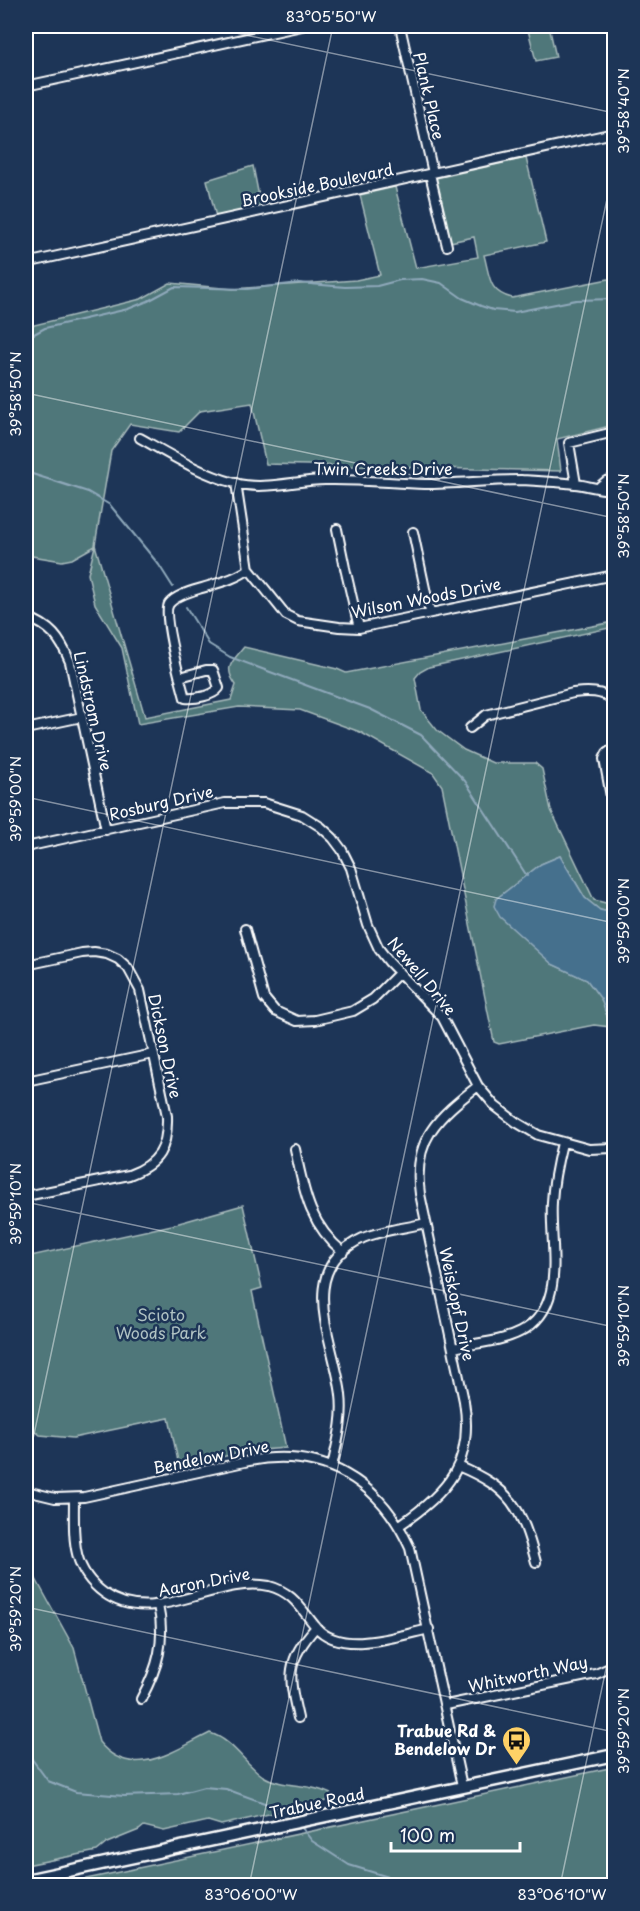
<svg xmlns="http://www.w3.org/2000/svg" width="640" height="1911" font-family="'Playpen Sans',sans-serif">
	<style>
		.green { fill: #50777a; stroke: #a8bbbc; stroke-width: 1.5 }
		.water { fill: #456f8d; stroke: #8fa9bb; stroke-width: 1.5 }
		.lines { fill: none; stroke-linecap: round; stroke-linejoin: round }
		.stream { stroke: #8fa9bb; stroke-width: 2 }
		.street-casing { stroke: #fff; stroke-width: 12 }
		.secondary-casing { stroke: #fff; stroke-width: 15 }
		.street { stroke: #1d3557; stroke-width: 8 }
		.secondary { stroke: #1d3557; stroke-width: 10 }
		.ticks { fill: none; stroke: #fff; stroke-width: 1.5; stroke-opacity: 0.45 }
		.labels { text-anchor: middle; stroke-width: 5; stroke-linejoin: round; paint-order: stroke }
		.street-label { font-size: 16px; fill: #fff; stroke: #1d3557 }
		.park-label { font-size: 16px; fill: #b0c2c3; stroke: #1d3557 }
		.poi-label { font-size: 16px; font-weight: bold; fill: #fff; stroke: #1d3557; text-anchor: end }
		.neatline { fill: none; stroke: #fff; stroke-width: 2 }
		.ticks-label { font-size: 15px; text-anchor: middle; fill: #fff }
	</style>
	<rect width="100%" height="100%" fill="#1d3557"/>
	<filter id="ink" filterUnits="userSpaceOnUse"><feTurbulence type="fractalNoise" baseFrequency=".0167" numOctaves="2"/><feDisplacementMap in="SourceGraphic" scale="12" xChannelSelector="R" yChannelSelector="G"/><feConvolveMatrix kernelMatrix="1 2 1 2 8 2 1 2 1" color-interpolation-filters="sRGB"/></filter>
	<g filter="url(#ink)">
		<path class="green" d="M527 26H549L556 57 536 61Z
			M526 158 546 242 484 255C490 277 488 292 512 298L614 278V425L557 439 561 471 266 464 252 403 200 411 179 432 130 424 111 451 95 545 145 717 231 700 236 685C223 667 232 662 244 647L337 669 346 673 614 622V627L429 667 420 672 415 678 421 710 437 730 464 750 493 763H535L542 769 551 810 594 900 614 905V913L600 910 585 898 560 856 541 864 496 899 552 964 587 980 601 999 611 1027 594 1025 499 1044 494 1042 442 786 433 773 360 732 300 710 239 707 138 724 122 648 95 604 88 574 95 546 72 559 62 561 26 555V327L141 299 170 283 233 289 356 280 380 275 360 195 395 187 416 268 478 257 474 237 450 242 436 178Z
			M253 166 261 207 216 217 207 180Z
			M243 1205 262 1288 252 1291 286 1448 249 1451 179 1466 169 1418 73 1438 40 1435 26 1424V1257L172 1225Z
			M26 1561 74 1648 99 1742C131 1782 173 1751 210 1733 233 1740 244 1763 263 1776 284 1789 312 1782 334 1796L335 1799 221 1825 208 1821 164 1831 144 1826 139 1830 107 1843 97 1851 26 1865Z
			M614 1767V1885H58Z"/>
		<path class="water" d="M560 856 585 898 600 910 614 913V1060L611 1027 601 999 587 980 552 964 500 917 494 906 496 899 541 864Z"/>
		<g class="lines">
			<path class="stream" d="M26 335 34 334 45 328 128 309 148 301 174 287 247 289 299 283 345 287 377 286 400 280 422 279 441 283 462 298 481 306 493 310 515 312 576 300 614 299
				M26 472 88 492 110 505 159 565 173 587
				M186 607 209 644 230 657 370 709 421 735 465 781 527 876
				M26 1751 48 1781 76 1792 124 1796 178 1794 204 1787 226 1789 289 1812 295 1820
				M299 1824 312 1841 349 1865 418 1886
				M450 1886C462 1878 468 1876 480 1886"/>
			<defs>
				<path id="street" d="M400 26 433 173
					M26 86 302 26
					M430 174 447 246
					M26 263 614 133
					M140 438C170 455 201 474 235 483 265 491 295 480 325 480 359 479 392 483 425 484 457 484 489 480 521 480 538 481 557 482 575 484 587 485 603 491 614 489
					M236 483 249 569 278 605 286 615 298 621 339 627 359 628 609 576
					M576 484 569 443 614 432
					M600 486 606 481 614 479
					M337 529 345 568 359 628
					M413 532 430 612
					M26 617C51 626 60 638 70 662L106 830
					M180 677 206 670H213L219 688C213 696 195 699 185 698 181 683 162 614 169 604 176 595 192 591 202 588 218 583 236 579 249 569
					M470 728 486 715 573 693C589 691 601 691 614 700
					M26 729 82 717
					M614 748 607 753 604 759 614 813
					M26 847 225 803H264L302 815 321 827 333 838 342 850 351 868 368 925 379 949 389 962 442 1017 478 1086 495 1106 516 1122 538 1135 589 1149 614 1148
					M245 929 264 998 275 1011 297 1021 315 1020 353 1011 373 999 399 973
					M26 965 82 953 94 952 107 954 118 959 128 968 140 990 167 1116C168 1148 159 1164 129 1175L26 1196
					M26 1081 153 1054
					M295 1149C304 1190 308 1223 343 1252
					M453 1348C474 1343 501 1342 520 1332 569 1307 549 1246 552 1202 553 1182 557 1163 562 1143
					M458 1466C512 1489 521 1507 536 1562
					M332 1467C337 1443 344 1420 341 1395 335 1341 293 1270 363 1238 382 1230 406 1228 426 1223
					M26 1491 55 1498 84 1497 249 1461C323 1447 380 1481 410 1548L462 1786
					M74 1498C74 1536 70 1568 104 1593 154 1629 215 1575 269 1586 293 1592 301 1609 316 1627 341 1656 397 1636 429 1629
					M400 1525C448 1492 474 1463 464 1401L420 1194C412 1139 438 1117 478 1086
					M141 1699C158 1668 166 1640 158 1605
					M446 1705 596 1674 614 1666
					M298 1718C288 1675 286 1661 316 1627"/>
				<path id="secondary" d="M26 1880C222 1839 418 1795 614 1755"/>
			</defs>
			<use href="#street" class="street-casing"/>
			<use href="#secondary" class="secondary-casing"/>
			<use href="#street" class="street"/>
			<use href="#secondary" class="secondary"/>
		</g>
	</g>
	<path class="ticks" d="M203 26 614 113M26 393 614 518M26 797 614 923M26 1202 614 1327M26 1472 333 26M26 1607 614 1732M249 1886 614 166M560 1886 614 1631"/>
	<defs>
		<symbol id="bus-pin" viewBox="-11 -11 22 30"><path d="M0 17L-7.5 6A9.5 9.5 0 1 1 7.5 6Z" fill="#ffd166" stroke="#1d3557"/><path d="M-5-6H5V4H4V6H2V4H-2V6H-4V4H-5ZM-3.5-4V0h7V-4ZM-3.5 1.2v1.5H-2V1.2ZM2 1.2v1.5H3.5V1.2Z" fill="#111"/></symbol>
	</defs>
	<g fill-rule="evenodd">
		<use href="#bus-pin" x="500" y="1724" width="33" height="45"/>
	</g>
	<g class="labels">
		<g class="street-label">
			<text transform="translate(429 96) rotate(77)" y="6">Plank Place</text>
			<text transform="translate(317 185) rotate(-12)" y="6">Brookside Boulevard</text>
			<text x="383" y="475">Twin Creeks Drive</text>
			<text transform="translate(426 598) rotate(-11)" y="6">Wilson Woods Drive</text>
			<text transform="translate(93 711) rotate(77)" y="6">Lindstrom Drive</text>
			<text transform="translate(161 803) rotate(-13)" y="6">Rosburg Drive</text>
			<text transform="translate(422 976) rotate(50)" y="6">Newell Drive</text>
			<text transform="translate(165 1046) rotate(78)" y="6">Dickson Drive</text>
			<text transform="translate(457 1304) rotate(78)" y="6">Weiskopf Drive</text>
			<text transform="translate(211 1457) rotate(-11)" y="6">Bendelow Drive</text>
			<text transform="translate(204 1582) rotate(-11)" y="6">Aaron Drive</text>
			<text transform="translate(528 1674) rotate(-12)" y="6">Whitworth Way</text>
			<text transform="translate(317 1803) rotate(-12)" y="6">Trabue Road</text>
		</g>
		<g class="park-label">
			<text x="161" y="1321">Scioto<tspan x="161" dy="18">Woods Park</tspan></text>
		</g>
		<g class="poi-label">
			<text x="496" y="1737">Trabue Rd &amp;<tspan x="496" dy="18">Bendelow Dr</tspan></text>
		</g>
	</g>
	<rect width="640" height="1911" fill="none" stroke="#1d3557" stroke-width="66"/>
	<path d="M391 1842v9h129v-9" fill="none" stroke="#ffffff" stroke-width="3"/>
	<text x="400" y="1842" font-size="18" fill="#ffffff" stroke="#1d3557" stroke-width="4.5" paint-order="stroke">100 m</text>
	<rect x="33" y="33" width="574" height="1845" class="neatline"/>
	<g class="ticks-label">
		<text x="331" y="22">83°05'50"W</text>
		<text transform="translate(624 111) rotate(-90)" y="5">39°58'40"N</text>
		<text transform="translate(16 394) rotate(-90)" y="5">39°58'50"N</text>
		<text transform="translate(624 516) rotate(-90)" y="5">39°58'50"N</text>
		<text transform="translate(16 799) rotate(-90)" y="5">39°59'00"N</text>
		<text transform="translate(624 921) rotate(-90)" y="5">39°59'00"N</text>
		<text transform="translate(16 1204) rotate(-90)" y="5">39°59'10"N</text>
		<text transform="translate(624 1326) rotate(-90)" y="5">39°59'10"N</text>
		<text transform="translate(16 1609) rotate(-90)" y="5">39°59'20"N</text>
		<text transform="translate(624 1731) rotate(-90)" y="5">39°59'20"N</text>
		<text x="251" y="1900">83°06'00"W</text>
		<text x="562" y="1900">83°06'10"W</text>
	</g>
</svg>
